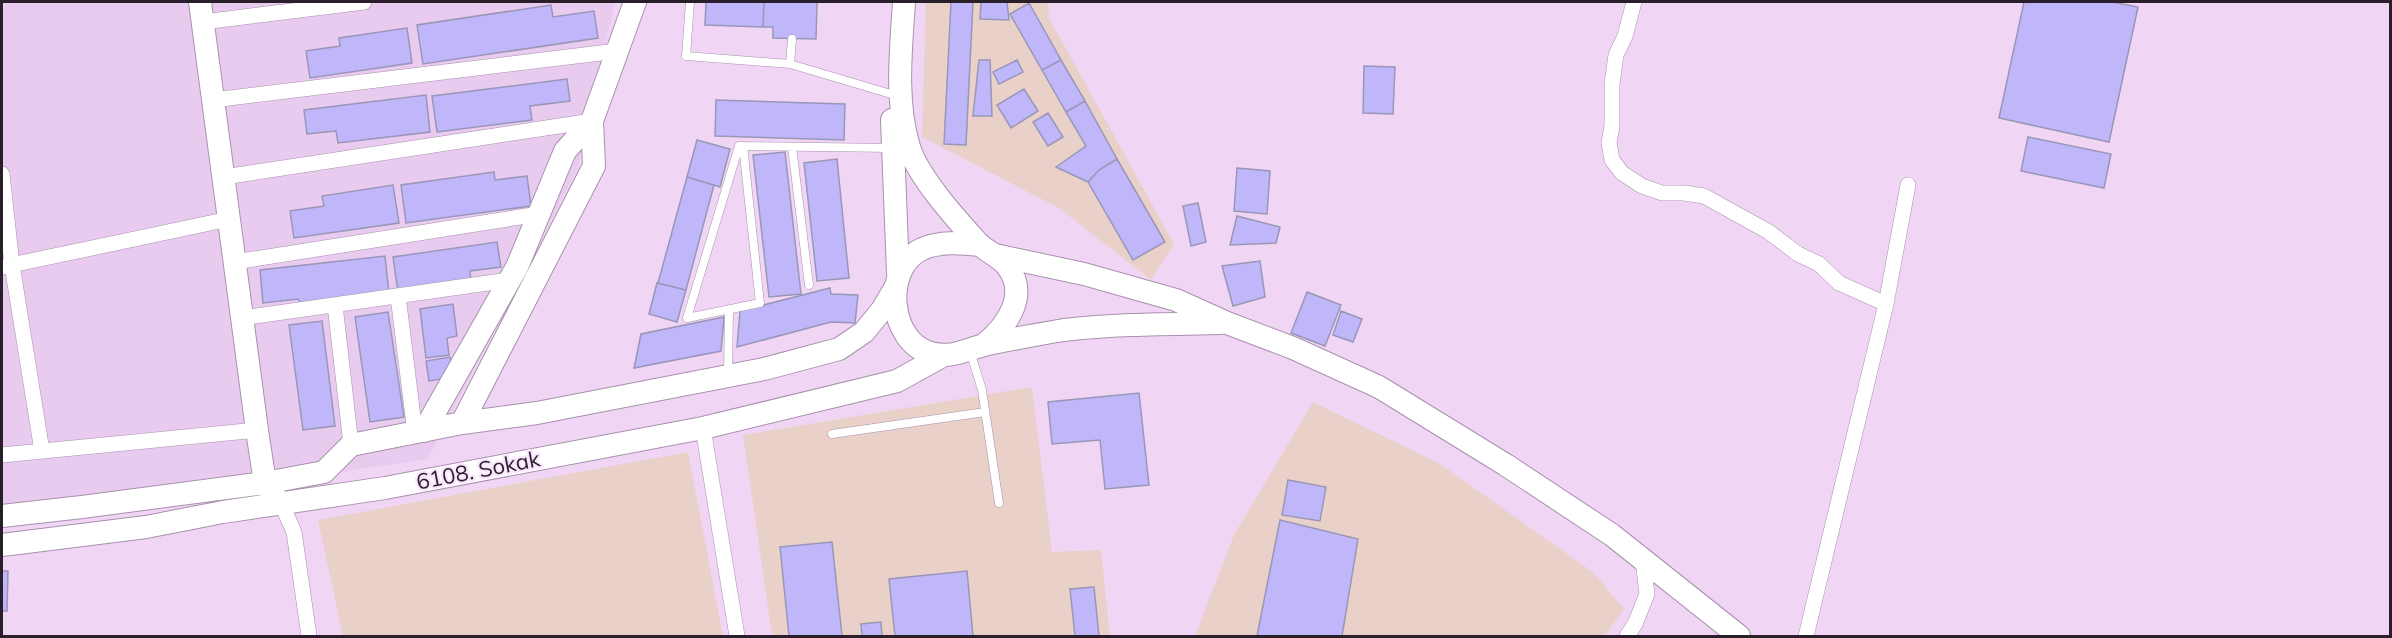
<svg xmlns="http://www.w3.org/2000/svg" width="2392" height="638" font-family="Mulish,sans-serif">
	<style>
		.built { fill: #eacbf0 }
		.industrial { fill: #e9d0c9 }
		.building { fill: #bfb7fa; stroke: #9996b7; stroke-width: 1.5 }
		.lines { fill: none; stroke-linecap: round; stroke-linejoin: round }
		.lane-casing { stroke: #a891ad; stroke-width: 9 }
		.street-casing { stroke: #a891ad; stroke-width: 16 }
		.secondary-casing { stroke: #a891ad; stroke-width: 24 }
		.lane { stroke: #fff; stroke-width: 8 }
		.street { stroke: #fff; stroke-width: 15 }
		.secondary { stroke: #fff; stroke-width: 22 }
		.labels { text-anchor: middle; stroke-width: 4.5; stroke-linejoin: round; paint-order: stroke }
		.street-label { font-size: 22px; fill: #281f2a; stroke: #fae5fe }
	</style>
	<rect width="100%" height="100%" fill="#f0d6f4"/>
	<path class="built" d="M2 2H615L578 168 428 459 2 522Z"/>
	<path class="industrial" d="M926 2H1048L1049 18 1174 244 1151 280 1059 208 922 137Z
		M1032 387 1052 552 1101 550 1110 636H772L743 435Z
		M1313 402 1440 464 1594 573 1624 609 1605 636H1195L1234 535Z
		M688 452 723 636H343L318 520Z"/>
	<path class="building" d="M706 2H764L763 27 705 25Z
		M764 2H817L816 39 773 38V27H763Z
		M951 2H973L966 145 944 144Z
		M981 2H1007L1009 20 980 19Z
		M2024 2H2113L2138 7 2109 142 1999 118Z
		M1029 3 1061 60 1042 70 1010 14Z
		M551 5 553 17 594 11 598 38 423 64 417 25Z
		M407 28 412 63 310 78 306 51 340 46 339 38Z
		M979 60H990L992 116H973Z
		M1017 60 1023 72 999 84 993 72Z
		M1061 60 1085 101 1066 112 1042 70Z
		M1364 66 1395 67 1393 114 1363 113Z
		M567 79 570 101 530 106 532 120 437 132 432 96Z
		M1024 89 1038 111 1011 128 997 105Z
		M426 95 430 132 338 143 336 131 307 134 304 110Z
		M716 100 845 104 844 140 715 136Z
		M1085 101 1117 159 1099 170 1088 182 1056 167 1086 146 1066 112Z
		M1048 113 1063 137 1048 146 1033 122Z
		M2028 137 2111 154 2104 188 2021 171Z
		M697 140 730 149 720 187 687 177Z
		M785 152 801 294 769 297 753 155Z
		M837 159 849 278 817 281 804 163Z
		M1117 159 1165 242 1133 260 1088 182 1099 170Z
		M1237 168 1270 171 1267 214 1234 211Z
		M494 172 495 180 527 176 531 206 406 223 401 185Z
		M687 177 714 185 686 290 658 283Z
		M393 185 399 223 294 238 290 211 324 206 322 196Z
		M1198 203 1206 242 1191 246 1183 206Z
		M1237 216 1280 227 1276 243 1230 245Z
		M497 242 501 267 470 271 471 282 398 292 393 257Z
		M385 256 389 293 300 304 298 299 263 303 260 270Z
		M1260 261 1265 297 1233 306 1222 266Z
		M657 283 686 290 677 322 649 314Z
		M830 288 831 294 858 295 855 323 831 322 737 347 740 311Z
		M1307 292 1341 305 1325 346 1291 333Z
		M453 304 457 336 447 338 449 355 426 358 420 309Z
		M1341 311 1362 319 1353 342 1333 335Z
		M388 312 404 417 370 422 355 317Z
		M724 317 721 351 634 368 641 334Z
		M322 321 335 426 303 430 289 325Z
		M450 357 453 377 429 381 426 361Z
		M1139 393 1149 485 1105 489 1100 440 1052 444 1048 402Z
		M1288 480 1326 487 1320 521 1282 515Z
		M1280 520 1358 539 1342 636H1257Z
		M832 542 842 636H789L780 547Z
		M2 571H8L7 611H2Z
		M967 571 973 636H895L889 579Z
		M1094 587 1099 636H1075L1070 589Z
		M881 622 882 636H862L861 624Z"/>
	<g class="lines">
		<defs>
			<path id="lane" d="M690 2 686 56 790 64
				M792 39 790 64 891 94
				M743 146 760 303 687 318 739 146H743L892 148
				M792 147 809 285
				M970 351 982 390 999 503
				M728 375 729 310
				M832 434 985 412"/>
			<path id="street" d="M1634 2 1625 36 1616 55 1612 84V126L1609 143 1612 160 1622 173 1642 186 1662 193H1684L1704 196 1769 232 1798 254 1819 264 1839 283 1886 304
				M203 22 364 2
				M213 100 617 51
				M2 174 12 265 42 451
				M224 177 592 121
				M235 262 539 214
				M2 267 229 219
				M398 296 415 433
				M335 305 351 445
				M242 318 509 280
				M703 428 737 636
				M2 455 257 430
				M282 505 294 532 309 636
				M1627 636 1635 624 1647 594 1643 560
				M1806 636 1886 304 1908 185"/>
			<path id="secondary" d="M200 2 257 430 265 483 274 494
				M904 2C901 49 895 101 909 147 918 177 957 220 978 243 987 252 999 256 1007 266 1029 294 1008 325 985 344
				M892 120 898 273
				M980 245C961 243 940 241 922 249 882 268 889 341 930 353 954 359 966 349 988 344 1013 339 1039 334 1064 330 1116 324 1168 324 1220 323
				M995 255 1084 274 1176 300 1227 323 1293 348 1379 387 1506 465 1612 535 1739 636
				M462 423 594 166 592 121 635 2
				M424 431 517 267 565 151 592 121
				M2 516 82 507 265 483 324 472 351 445 462 423 537 413 764 369 839 349 864 332 882 310 895 288
				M2 545 146 527 223 512 385 488 703 428 897 381 944 355"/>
		</defs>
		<use href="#lane" class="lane-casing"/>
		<use href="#street" class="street-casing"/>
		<use href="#secondary" class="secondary-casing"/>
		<use href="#lane" class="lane"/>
		<use href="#street" class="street"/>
		<use href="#secondary" class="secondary"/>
	</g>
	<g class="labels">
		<g class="street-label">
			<text transform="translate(478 470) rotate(-11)" y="8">6108. Sokak</text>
		</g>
	</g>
	<rect width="2392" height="638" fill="none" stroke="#281f2a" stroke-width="6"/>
</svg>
